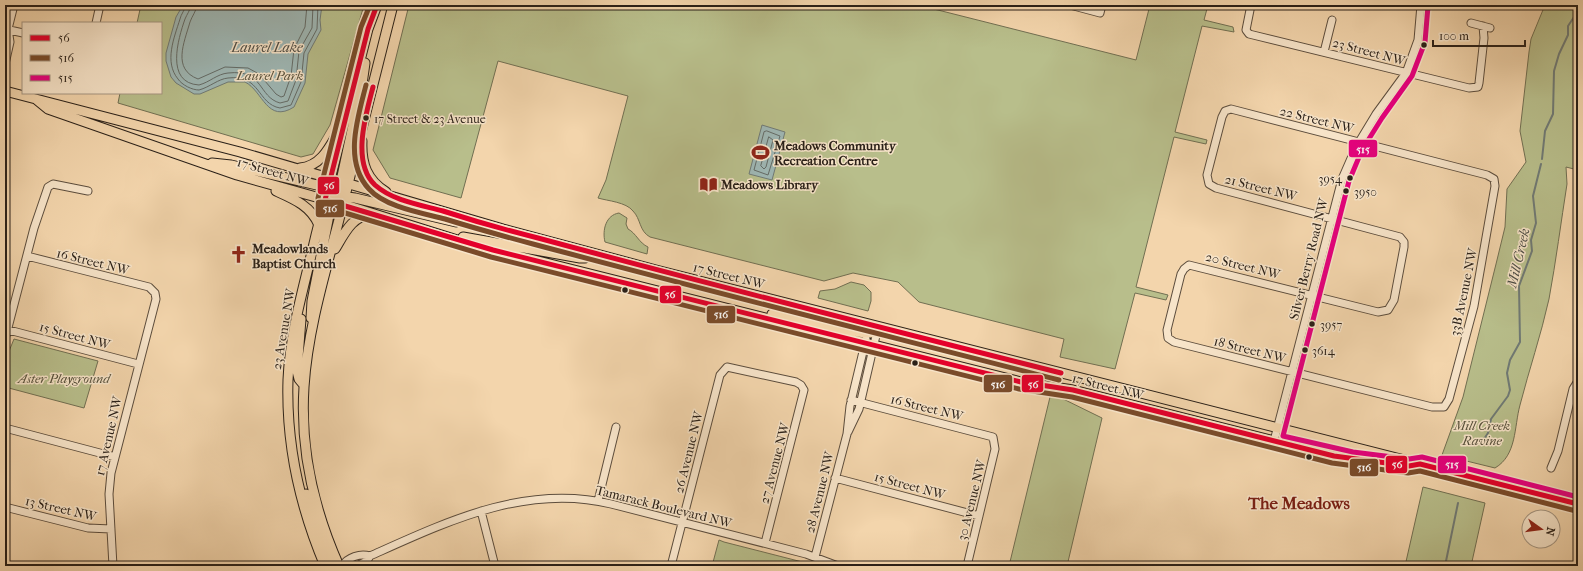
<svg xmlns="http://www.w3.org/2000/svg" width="1583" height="571" font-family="'IM FELL French Canon',serif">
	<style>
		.green { fill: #b8be8b; stroke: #716f52 }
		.water { fill: #9eb6b3; stroke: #707a75 }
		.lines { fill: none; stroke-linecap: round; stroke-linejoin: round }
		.shore { stroke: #646b66; stroke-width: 1 }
		.stream { stroke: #707a75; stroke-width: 2 }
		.minor-casing { stroke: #5c4d3d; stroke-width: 9 }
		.major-casing { stroke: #2a2018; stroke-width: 11 }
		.minor { stroke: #f7e4c9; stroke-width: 7 }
		.major { stroke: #f3d5ac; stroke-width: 9 }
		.bus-1-casing { stroke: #f7e4c9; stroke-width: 8 }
		.bus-2-casing { stroke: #f7e4c9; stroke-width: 8 }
		.bus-3-casing { stroke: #f7e4c9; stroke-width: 8 }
		.bus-1 { stroke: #e4002b; stroke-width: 5 }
		.bus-2 { stroke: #7a4b2a; stroke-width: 5 }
		.bus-3 { stroke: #e5007d; stroke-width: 5 }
		.bus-dot { fill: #2a2018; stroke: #f7e4c9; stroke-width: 1.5 }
		.labels { text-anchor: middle; stroke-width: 3; stroke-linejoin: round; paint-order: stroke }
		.bus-label { font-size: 12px; fill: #2a2018; stroke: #f7e4c9; text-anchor: start }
		.street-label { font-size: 13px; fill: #2a2018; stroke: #f7e4c9 }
		.park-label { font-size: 13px; font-style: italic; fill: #554f3a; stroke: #f7e4c9 }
		.poi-label { font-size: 13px; font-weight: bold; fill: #2a2018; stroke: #f7e4c9; text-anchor: start }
		.water-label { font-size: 14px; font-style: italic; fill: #4d4d46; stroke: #f7e4c9 }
		.district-label { font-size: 17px; font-weight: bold; fill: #7a1f14; stroke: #f7e4c9 }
		.line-badge { stroke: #f7e4c9; stroke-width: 1.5 }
		.badge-label { font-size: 11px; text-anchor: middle; font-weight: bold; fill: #fff }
	</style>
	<rect width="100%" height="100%" fill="#f3d5ac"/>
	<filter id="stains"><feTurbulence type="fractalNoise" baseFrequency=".005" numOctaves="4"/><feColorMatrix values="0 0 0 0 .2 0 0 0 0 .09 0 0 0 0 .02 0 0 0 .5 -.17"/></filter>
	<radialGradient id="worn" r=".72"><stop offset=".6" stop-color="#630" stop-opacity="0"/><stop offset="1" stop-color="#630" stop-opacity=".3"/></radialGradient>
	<path class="green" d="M141 5H364L330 125 313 154 301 157 118 103 120 93H161V23H137Z
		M409 5H918L1136 60 1150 5H1208L1204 20 1233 27 1234 32 1202 26 1175 132 1207 140 1206 144 1174 137 1136 287 1168 295 1166 300 1135 293 1115 369 1060 357 1064 339 919 302 898 282 853 273 824 281 650 237C639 231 641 219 633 211 626 202 608 201 598 198L606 180 628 96 498 61 461 198 390 178 373 150Z
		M1545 5H1578V170L1566 167 1567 184C1561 222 1556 261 1549 299 1541 335 1529 370 1520 405 1514 427 1517 455 1495 468L1442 455 1463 397 1497 260 1505 227 1507 189 1526 162 1520 131 1529 52 1531 39Z
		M619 213 627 218 626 224 628 229C636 233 639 243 648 247L647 254 605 242C602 230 606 215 619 213Z
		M851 282 864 285 871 292V301L868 311 818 298 820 291 835 289Z
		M14 339 98 361 84 408 5 387V361Z
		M1051 393 1102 418 1067 566H1009Z
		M1423 487 1485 503 1471 566H1405Z
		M719 540 724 542 818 566H712Z"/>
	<path class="water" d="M183 5H322L320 20 321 30 308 54 305 83 294 107C267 124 263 91 245 82H228L200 94H194L176 83 171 77 166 61V53L176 17Z
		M762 125 785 132 772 180 749 174Z"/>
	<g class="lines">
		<path class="shore" d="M186 5C185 10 181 14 180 19 174 38 164 62 178 79 182 85 192 90 199 90 210 87 218 79 228 78 261 74 257 104 280 108L291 105 301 82 304 53 317 29 318 5
			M191 5C190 11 187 14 185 19 178 39 165 83 199 85 210 82 217 74 228 73 264 69 258 97 280 103L288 101 296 80 299 51 312 28 313 5
			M197 5C196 12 192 16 190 22 184 43 172 69 198 79L225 67 248 68 259 74 276 94 281 97 284 96 291 76 294 49 305 27 307 5
			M767 131 780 136 768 175 754 170 764 132Z
			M769 137 773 140 766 167 764 169 761 166Z"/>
		<path class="stream" d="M1542 159 1545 131 1553 114 1554 71 1559 54 1568 35V26L1578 11
			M1482 442 1488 433 1491 419 1508 396 1510 390 1507 373 1510 360 1520 342 1519 286 1532 251 1531 240 1536 223 1533 196 1541 164
			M1445 566 1458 503"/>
		<defs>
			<path id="minor" d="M1070 5 1100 13 1102 5
				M1251 5 1246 30 1249 34 1469 88 1478 87 1479 83 1484 38 1483 26
				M96 23 100 5
				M1471 23 1490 28
				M5 29 23 33
				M1324 52 1332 20
				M5 64 10 42 8 29 14 5
				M1231 109 1487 175 1494 179 1495 186 1474 306 1449 399 1444 407H1432L1174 342 1168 338 1167 330 1181 274 1184 269 1189 265 1378 312 1388 310 1394 300 1404 247V242L1400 237 1216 188 1209 184 1207 175 1222 117 1225 111Z
				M27 256 149 287 155 293 156 299 111 473 109 494 113 566
				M5 329 138 364
				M5 339 34 228 48 187 53 184 88 191
				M851 400 993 437 995 449 967 566
				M5 428 115 457
				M848 432 859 409 878 327
				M1274 441 1342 179 1356 147 1376 114 1406 73 1418 40 1421 5
				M1551 468 1558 451 1573 389 1578 381
				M835 478 979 516
				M598 501 616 427
				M5 507 88 528 111 529
				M481 511 495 566
				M815 557 847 434 850 406 866 339
				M342 566C348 557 360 553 370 556
				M357 566 367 561 370 556C446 522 526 483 611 504L806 554 838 566
				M671 566 720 375 727 367 796 382 801 385 804 390 765 543"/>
			<path id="major" d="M5 91 240 152 503 229 656 270 1578 504
				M37 100 48 109 237 175 352 207 470 244 1021 382 1073 390 1334 456 1411 466
				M362 141C361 164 367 180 386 192
				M212 163 231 165 334 189
				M300 168C322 166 330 146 340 129
				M276 191C294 199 311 206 319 225
				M340 196 355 198 456 222
				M342 201 341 181 362 84 365 63
				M463 237 580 258H585L591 253
				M335 249C344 234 353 214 372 215
				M772 314H777L864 333H871L878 327
				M311 318 312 301 333 195
				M301 319 297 371 299 379 304 385
				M306 494C312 514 319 551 334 566
				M325 566C300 507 286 445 288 380 290 331 305 283 316 235 333 166 351 98 368 29L377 5
				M339 566C314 510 300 449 304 387 308 325 328 264 343 204 360 138 376 71 393 5"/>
		</defs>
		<use href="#minor" class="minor-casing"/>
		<use href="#major" class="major-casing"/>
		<use href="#minor" class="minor"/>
		<use href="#major" class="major"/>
		<defs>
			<path id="bus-1" d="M377 5 368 29 325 200 493 250 1021 382 1073 390 1334 456 1409 466 1420 464 1578 504
				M373 87C366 114 351 162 375 185 393 201 421 205 443 211 474 221 506 230 538 238 712 285 886 329 1061 373"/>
			<path id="bus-2" d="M370 5 361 27 318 198 319 203 322 206 491 257 1019 389 1072 397 1332 463 1408 473 1420 471 1576 511
				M366 85C358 117 343 161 369 189 385 207 422 213 445 219 474 228 503 236 533 244 708 291 884 335 1059 380"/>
			<path id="bus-3" d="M1428 6 1425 42 1412 76 1382 118 1362 150 1349 181 1283 436 1353 452 1409 459 1422 457 1578 497"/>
		</defs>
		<use href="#bus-1" class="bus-1-casing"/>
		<use href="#bus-2" class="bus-2-casing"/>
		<use href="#bus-3" class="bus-3-casing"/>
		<use href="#bus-1" class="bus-1"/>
		<use href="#bus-2" class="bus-2"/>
		<use href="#bus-3" class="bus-3"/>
	</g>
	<defs>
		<symbol id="stadium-bare" viewBox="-9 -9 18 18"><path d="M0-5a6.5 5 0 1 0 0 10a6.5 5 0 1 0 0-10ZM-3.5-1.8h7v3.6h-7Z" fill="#8f2418" stroke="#f7e4c9" stroke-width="2.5" paint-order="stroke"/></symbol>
		<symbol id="library-bare" viewBox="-9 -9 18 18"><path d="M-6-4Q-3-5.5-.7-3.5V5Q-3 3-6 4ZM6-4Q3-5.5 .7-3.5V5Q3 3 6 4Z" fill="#8f2418" stroke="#f7e4c9" stroke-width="2.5" paint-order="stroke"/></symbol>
		<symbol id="church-bare" viewBox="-9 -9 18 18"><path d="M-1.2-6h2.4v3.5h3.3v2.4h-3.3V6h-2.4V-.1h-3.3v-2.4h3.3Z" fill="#8f2418" stroke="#f7e4c9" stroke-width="2.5" paint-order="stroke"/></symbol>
	</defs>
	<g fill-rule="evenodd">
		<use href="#stadium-bare" x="748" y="140" width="25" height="25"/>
		<use href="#library-bare" x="696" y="172" width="25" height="25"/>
		<use href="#church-bare" x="226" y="242" width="25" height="25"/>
	</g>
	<g class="bus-dot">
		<circle cx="1424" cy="45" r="3.5"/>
		<circle cx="366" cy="118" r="3.5"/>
		<circle cx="1350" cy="178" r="3.5"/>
		<circle cx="1346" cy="191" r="3.5"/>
		<circle cx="625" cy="290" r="3.5"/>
		<circle cx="1312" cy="324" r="3.5"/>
		<circle cx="1305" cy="350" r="3.5"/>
		<circle cx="915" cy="363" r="3.5"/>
		<circle cx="1309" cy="457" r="3.5"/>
	</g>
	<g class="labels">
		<g class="bus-label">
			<text x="374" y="123">17 Street &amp; 23 Avenue</text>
			<text x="1342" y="183" text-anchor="end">3954</text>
			<text x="1354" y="196">3950</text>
			<text x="1320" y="329">3957</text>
			<text x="1312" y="355">3614</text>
		</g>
		<g class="street-label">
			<text transform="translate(1369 51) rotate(15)" y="5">23 Street NW</text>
			<text transform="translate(1317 119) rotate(14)" y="5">22 Street NW</text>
			<text transform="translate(273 171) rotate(16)" y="5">17 Street NW</text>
			<text transform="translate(1261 187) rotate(14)" y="5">21 Street NW</text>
			<text transform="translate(1308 259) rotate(-76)" y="5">Silver Berry Road NW</text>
			<text transform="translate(93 261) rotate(14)" y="5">16 Street NW</text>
			<text transform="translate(1243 265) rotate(14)" y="5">20 Street NW</text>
			<text transform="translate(729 275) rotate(14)" y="5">17 Street NW</text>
			<text transform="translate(1463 292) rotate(-78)" y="5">33B Avenue NW</text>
			<text transform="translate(283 329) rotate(-80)" y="5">23 Avenue NW</text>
			<text transform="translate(75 335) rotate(15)" y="5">15 Street NW</text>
			<text transform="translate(1250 349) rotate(14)" y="5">18 Street NW</text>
			<text transform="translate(1108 386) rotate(14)" y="5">17 Street NW</text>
			<text transform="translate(927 407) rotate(14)" y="5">16 Street NW</text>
			<text transform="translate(108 436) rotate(-77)" y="5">17 Avenue NW</text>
			<text transform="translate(688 452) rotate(-76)" y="5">26 Avenue NW</text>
			<text transform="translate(774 463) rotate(-75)" y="5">27 Avenue NW</text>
			<text transform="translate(910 485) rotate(15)" y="5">15 Street NW</text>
			<text transform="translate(819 492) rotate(-76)" y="5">28 Avenue NW</text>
			<text transform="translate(971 500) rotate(-76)" y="5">30 Avenue NW</text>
			<text transform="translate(664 506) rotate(14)" y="5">Tamarack Boulevard NW</text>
			<text transform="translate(61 508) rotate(13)" y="5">13 Street NW</text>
		</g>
		<g class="park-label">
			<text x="270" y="80">Laurel Park</text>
			<text x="64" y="383">Aster Playground</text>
			<text x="1482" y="430">Mill Creek<tspan x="1482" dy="15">Ravine</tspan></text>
		</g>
		<g class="poi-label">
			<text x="774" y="150">Meadows Community<tspan x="774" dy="15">Recreation Centre</tspan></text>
			<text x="721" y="189">Meadows Library</text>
			<text x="252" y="253">Meadowlands<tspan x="252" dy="15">Baptist Church</tspan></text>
		</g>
		<g class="water-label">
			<text x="267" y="52">Laurel Lake</text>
			<text transform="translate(1518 258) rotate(-77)" y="5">Mill Creek</text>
		</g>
		<g class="district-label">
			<text x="1299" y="509">The Meadows</text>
		</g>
	</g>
	<g class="line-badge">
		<rect x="1348" y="139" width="30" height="19" rx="4" fill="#e5007d"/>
		<rect x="317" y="176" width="23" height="19" rx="4" fill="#e4002b"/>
		<rect x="315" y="199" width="30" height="19" rx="4" fill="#7a4b2a"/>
		<rect x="659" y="285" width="23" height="19" rx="4" fill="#e4002b"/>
		<rect x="706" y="305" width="30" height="19" rx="4" fill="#7a4b2a"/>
		<rect x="1021" y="374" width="23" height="19" rx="4" fill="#e4002b"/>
		<rect x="983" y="374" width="30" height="19" rx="4" fill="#7a4b2a"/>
		<rect x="1385" y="455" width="23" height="19" rx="4" fill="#e4002b"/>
		<rect x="1437" y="455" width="30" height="19" rx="4" fill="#e5007d"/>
		<rect x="1349" y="458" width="30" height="19" rx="4" fill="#7a4b2a"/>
	</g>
	<g class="badge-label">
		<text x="1363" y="153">515</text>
		<text x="329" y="189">56</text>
		<text x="330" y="212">516</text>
		<text x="670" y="298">56</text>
		<text x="721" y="318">516</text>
		<text x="1033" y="388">56</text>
		<text x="998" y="388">516</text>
		<text x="1397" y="468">56</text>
		<text x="1452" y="468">515</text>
		<text x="1364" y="471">516</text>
	</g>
	<rect width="1583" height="571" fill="none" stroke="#f3d5ac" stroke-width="20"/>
	<rect x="6" y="6" width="1571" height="559" fill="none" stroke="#2a2018" stroke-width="2"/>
	<rect x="10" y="10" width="1563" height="551" fill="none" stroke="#2a2018"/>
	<rect x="22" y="22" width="140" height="72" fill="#f7e4c9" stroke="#a59682"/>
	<rect x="30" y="35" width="20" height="6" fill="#e4002b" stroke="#a59682"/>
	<text x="58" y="42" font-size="12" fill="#2a2018">56</text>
	<rect x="30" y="55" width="20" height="6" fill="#7a4b2a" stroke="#a59682"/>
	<text x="58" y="62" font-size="12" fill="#2a2018">516</text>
	<rect x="30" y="75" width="20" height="6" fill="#e5007d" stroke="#a59682"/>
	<text x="58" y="82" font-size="12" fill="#2a2018">515</text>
	<g transform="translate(1541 529) rotate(104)"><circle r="19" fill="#f7e4c9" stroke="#a59682"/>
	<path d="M0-3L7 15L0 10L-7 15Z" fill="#8f2418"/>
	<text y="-6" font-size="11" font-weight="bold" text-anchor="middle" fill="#2a2018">N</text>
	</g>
	<path d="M1433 40v6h92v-6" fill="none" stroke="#2a2018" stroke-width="2"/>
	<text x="1439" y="40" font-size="12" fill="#2a2018" stroke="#f7e4c9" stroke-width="3" paint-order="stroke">100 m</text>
	<rect width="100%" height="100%" filter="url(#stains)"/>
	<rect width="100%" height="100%" fill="url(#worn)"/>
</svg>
